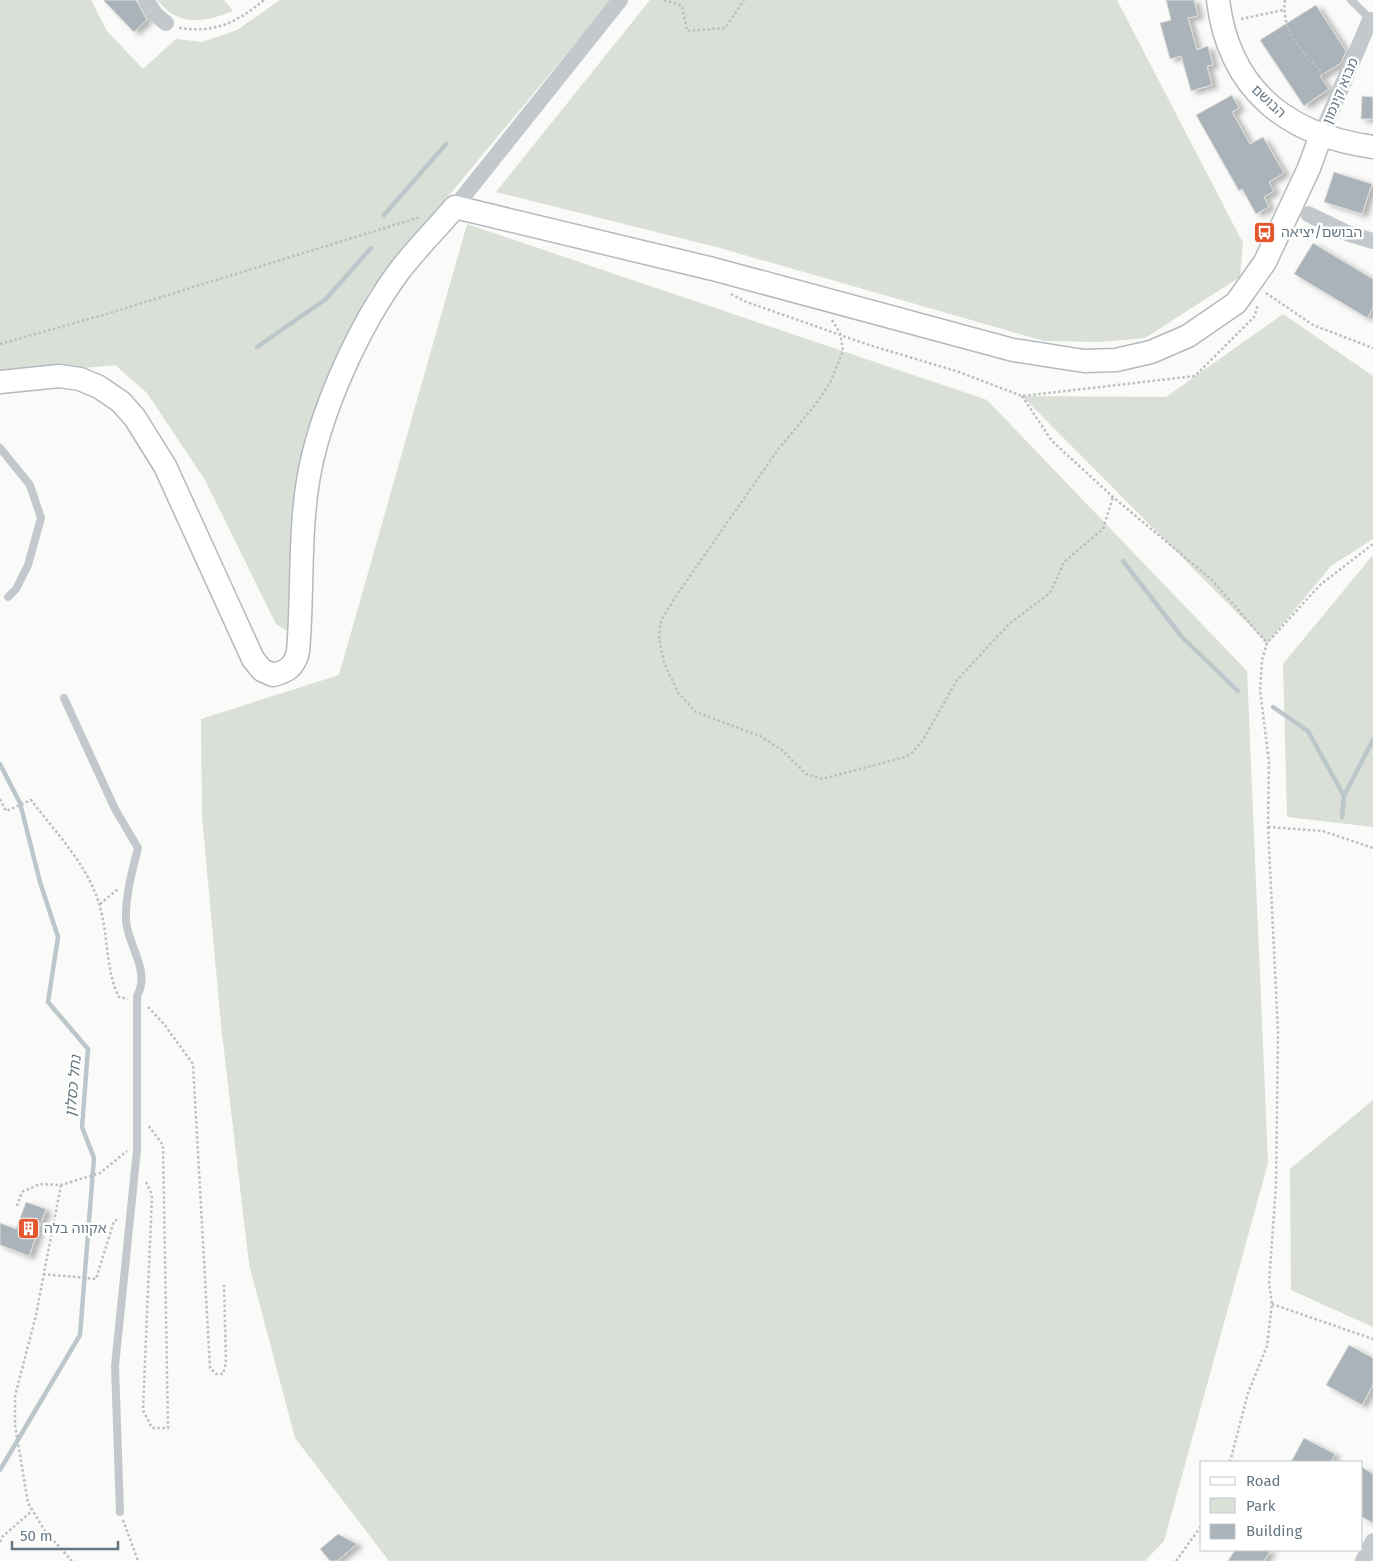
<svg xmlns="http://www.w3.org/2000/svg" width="1373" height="1561" font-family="'Fira Sans','Noto Sans Hebrew',sans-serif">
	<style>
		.green { fill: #dadfd7 }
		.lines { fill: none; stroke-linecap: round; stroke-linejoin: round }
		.stream { stroke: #bbc7cb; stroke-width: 4.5 }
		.building { fill: #aab3b9; stroke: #dcdcda; filter: url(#shadow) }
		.secondary-casing { stroke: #b3babf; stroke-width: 25 }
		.path { stroke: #bbbfc2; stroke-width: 2.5; stroke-dasharray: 2.5 2.5; stroke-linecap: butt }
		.lane { stroke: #c3c8cc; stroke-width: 8 }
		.street { stroke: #c3c8cc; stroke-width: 16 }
		.secondary { stroke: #fff; stroke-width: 22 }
		.labels { text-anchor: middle; stroke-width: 5; stroke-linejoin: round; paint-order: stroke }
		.street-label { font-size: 14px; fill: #657683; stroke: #fff }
		.poi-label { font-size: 14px; fill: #657683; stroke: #fff; text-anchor: start }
		.water-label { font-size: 15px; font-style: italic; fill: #60757c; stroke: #fff }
	</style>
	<defs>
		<filter id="shadow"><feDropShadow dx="5.5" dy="3" stdDeviation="2.5" flood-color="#0004"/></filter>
	</defs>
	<rect width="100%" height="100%" fill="#fafaf8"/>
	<path class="green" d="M0 0H91L107 31 143 69 176 39 202 42 237 30 280 0H611L369 292 309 448 291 633 276 624 205 480 147 393 115 365 0 376Z
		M157 0H224L233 11C202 23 180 27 157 0Z
		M650 0H1117L1243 243 1240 277 1145 338 1100 342 1044 341 720 248 496 192Z
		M467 224 987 400 1247 671 1268 1163 1164 1541 1145 1561H389L295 1438 249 1264 221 1025 202 816 201 719 339 675Z
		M1283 314 1373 376V539L1331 566 1267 643 1022 396 1166 397Z
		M1373 555V827L1287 817 1283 664Z
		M1373 1100V1327L1291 1290 1290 1169Z"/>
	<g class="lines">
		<path class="stream" d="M384 215 446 144
			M257 347 326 299 371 248
			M1123 561 1182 637 1238 691
			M1273 707 1308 731 1344 796
			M0 764 20 803 40 882 58 937 48 1002 88 1049 82 1127 94 1158 80 1335 0 1470
			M1342 817 1344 796 1373 740"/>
	</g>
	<path class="building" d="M103 0H136L147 20 134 32Z
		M1166 0H1194L1198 16 1188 18 1197 50 1208 46 1213 65 1207 66 1212 85 1191 91 1181 56 1170 59 1160 23 1171 20Z
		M1316 5 1346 51 1341 63 1320 76 1329 89 1304 106 1260 40Z
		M1232 95 1239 108 1232 112 1250 144 1263 137 1284 173 1269 182 1274 191 1264 197 1269 207 1256 214 1242 189 1239 191 1196 115Z
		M1362 96 1373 97V119H1361Z
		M1334 172 1372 184 1362 214 1324 202Z
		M1313 243 1373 279V308L1367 318 1294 274Z
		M26 1202 46 1209 29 1256 0 1245V1223L16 1229Z
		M1349 1345 1373 1358V1385L1362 1405 1326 1385Z
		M1304 1438 1335 1454 1331 1462H1291Z
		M1362 1467 1373 1474V1523L1362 1517Z
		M338 1534 357 1544 337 1561H330L320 1549Z
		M1235 1550H1271L1264 1561H1228Z"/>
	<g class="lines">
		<defs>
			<path id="secondary" d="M1218 0C1229 90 1287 135 1373 147
				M0 382 59 376 80 379 99 387 121 402 135 418 165 466 253 659 262 670 273 675C288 671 294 667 298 652 303 595 299 537 308 481 319 413 359 325 400 270 417 248 437 228 455 207L713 269 1013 350 1084 361 1116 360 1151 352 1188 336 1236 303 1265 262 1309 168 1321 135"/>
		</defs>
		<use href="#secondary" class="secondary-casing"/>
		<path class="path" d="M664 0 682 6 687 31 725 28 744 0
			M1285 0C1280 33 1307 59 1330 79
			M1241 19 1283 10
			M179 28C216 33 236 23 264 0
			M1266 293 1313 325 1373 348
			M731 294 744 301 866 344 959 372 1022 396 1195 376 1254 317 1258 305
			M832 320 840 333 843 351 830 383 815 405 777 451 674 599 661 621 659 638 664 663 679 694 696 712 760 736 782 750 806 774 822 779 905 757 912 753 923 740 957 680 1009 624 1050 593 1064 562 1103 529 1113 497
			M0 344 103 315 420 217
			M1022 396 1052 441 1113 497 1211 579 1267 643
			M0 799 6 811 31 800C56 833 89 866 100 907 108 934 106 973 119 997L128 999
			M1268 827 1323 831 1373 848
			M100 904 118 889
			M148 1007 164 1024 193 1064 210 1368 216 1374H223L226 1363 224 1285
			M146 1182 152 1195 143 1410 152 1428H168L163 1145 148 1125
			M61 1185 36 1315 15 1396V1425L28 1503 45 1531 72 1561
			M17 1206 22 1192 40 1184 61 1185 100 1173 127 1151
			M39 1227 51 1230
			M43 1274 96 1279 114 1221 120 1219
			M1272 1304 1373 1339
			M1230 1462 1248 1393 1267 1346 1272 1304 1269 1283 1276 1186 1278 1032 1268 827 1269 762 1260 690 1262 660 1267 643 1320 585 1373 544
			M123 1520 138 1561
			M0 1542 3 1536 32 1511
			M1176 1561 1202 1525"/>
		<path class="lane" d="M1351 0 1371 20
			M0 448 30 485 41 518 28 565 16 589 8 597
			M64 698 115 809 138 848C132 871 125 897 126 921 128 946 151 971 137 996V1150L115 1366 120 1512"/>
		<path class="street" d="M146 0 156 15 166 23
			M1321 135 1370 20
			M455 207 620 0
			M1308 214 1347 233 1373 241
			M1363 1561 1373 1541"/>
		<use href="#secondary" class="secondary"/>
	</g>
	<defs>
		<symbol id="bus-square" viewBox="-11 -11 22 22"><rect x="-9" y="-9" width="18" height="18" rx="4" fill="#e4572e" stroke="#fff"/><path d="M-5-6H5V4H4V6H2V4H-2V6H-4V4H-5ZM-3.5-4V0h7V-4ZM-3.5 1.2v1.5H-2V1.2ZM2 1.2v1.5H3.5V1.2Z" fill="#fff"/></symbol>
		<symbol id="building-square" viewBox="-11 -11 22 22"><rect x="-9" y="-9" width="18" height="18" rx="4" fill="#e4572e" stroke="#fff"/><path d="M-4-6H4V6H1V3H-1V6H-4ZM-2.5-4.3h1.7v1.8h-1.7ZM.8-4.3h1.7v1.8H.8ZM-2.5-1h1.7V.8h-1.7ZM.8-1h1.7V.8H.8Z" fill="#fff"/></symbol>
	</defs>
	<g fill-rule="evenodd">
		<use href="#bus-square" x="1252" y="220" width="25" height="25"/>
		<use href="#building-square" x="16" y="1216" width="25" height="25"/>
	</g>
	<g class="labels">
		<g class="street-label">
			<text transform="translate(1340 91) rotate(-67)" y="5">מבוא קינמון</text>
			<text transform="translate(1269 101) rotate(43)" y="5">הבושם</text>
		</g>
		<g class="poi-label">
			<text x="1281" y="237">הבושם/יציאה</text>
			<text x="44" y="1233">אקווה בלה</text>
		</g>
		<g class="water-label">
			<text transform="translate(73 1086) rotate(-85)" y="5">נחל כסלון</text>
		</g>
	</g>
	<rect x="1200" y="1461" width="162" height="90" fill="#ffffff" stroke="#c1c8cd"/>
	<rect x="1210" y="1477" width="25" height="8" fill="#ffffff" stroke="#c1c8cd"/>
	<text x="1246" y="1486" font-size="15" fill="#657683">Road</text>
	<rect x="1210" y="1498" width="25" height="15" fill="#dadfd7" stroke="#c1c8cd"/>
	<text x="1246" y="1511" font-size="15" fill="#657683">Park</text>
	<rect x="1210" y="1524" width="25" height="15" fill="#aab3b9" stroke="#c1c8cd"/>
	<text x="1246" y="1536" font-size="15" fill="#657683">Building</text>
	<path d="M12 1541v8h106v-8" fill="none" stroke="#657683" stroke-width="2.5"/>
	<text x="20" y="1541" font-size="15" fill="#657683" stroke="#ffffff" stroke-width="4" paint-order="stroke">50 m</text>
</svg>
